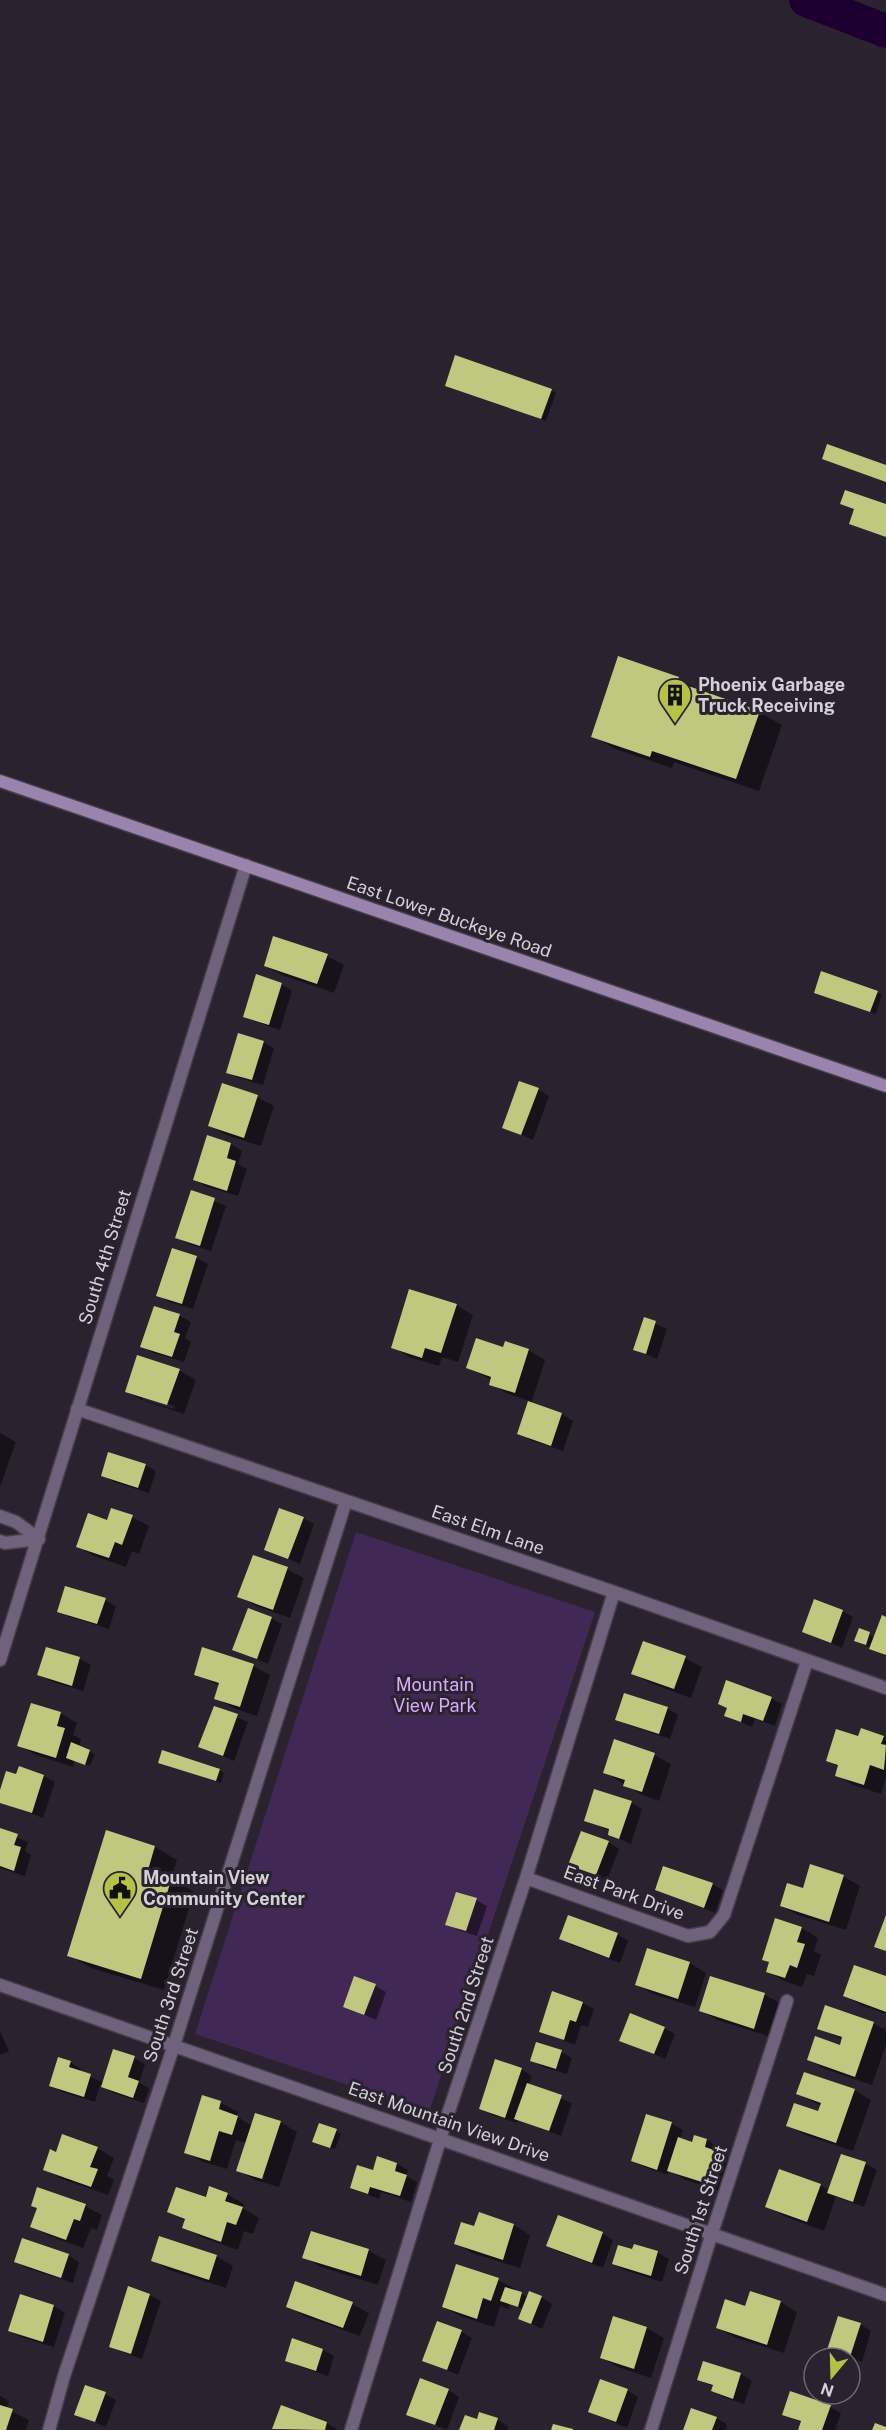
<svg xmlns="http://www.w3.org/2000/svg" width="886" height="2430" font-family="'Public Sans',sans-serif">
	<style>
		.green { fill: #422854 }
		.shadow { fill: #0007; fill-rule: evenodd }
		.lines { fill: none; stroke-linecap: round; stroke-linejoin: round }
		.river { stroke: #1e0030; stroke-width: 34 }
		.building { fill: #bfc87e }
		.street-casing { stroke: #453f4a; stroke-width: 15 }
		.secondary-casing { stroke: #453f4a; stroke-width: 15 }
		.street { stroke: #70627c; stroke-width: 12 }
		.secondary { stroke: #9a84ad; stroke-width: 12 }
		.labels { text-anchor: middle; stroke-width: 6; stroke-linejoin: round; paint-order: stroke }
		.poi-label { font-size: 18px; font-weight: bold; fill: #d4d0d8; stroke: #2a232f; text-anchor: start }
		.street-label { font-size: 18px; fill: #d4d0d8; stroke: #2a232f }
		.park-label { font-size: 18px; fill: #daaaff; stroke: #2a232f }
	</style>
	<rect width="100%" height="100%" fill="#2a232f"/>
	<path class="green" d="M356 1532 595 1612 429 2112 195 2034Z"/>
	<path class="shadow" d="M451 388 551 390 556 393 546 421Z
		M678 678 700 691 759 712 782 725 759 791 674 762 672 768 615 749 593 736Z
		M327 956 344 965 334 993 282 975 265 966Z
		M281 984 292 991 280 1030 256 1022 245 1016Z
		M877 992 882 995 876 1014 821 995Z
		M263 1042 274 1048 263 1085 239 1078 228 1072Z
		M538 1089 549 1096 533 1140 504 1127Z
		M257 1097 274 1106 261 1146 226 1135 210 1125Z
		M208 1137 231 1144 242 1151 238 1164 247 1169 238 1196 205 1186 194 1179Z
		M192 1192 226 1206 211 1251 188 1244 177 1238Z
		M173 1250 197 1258 208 1264 193 1309 169 1302 158 1295Z
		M456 1305 473 1315 458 1362 442 1357 439 1366 409 1357 393 1347Z
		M155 1307 180 1316 191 1322 185 1338 191 1342 184 1362 153 1353 142 1346Z
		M645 1319 667 1329 657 1359 635 1349Z
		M504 1349 528 1350 545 1360 531 1404 562 1414 573 1421 563 1451 530 1440 519 1433 530 1401 508 1394 491 1384 492 1380 468 1368Z
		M179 1370 196 1380 184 1414 144 1401 127 1392ZM143 1396 175 1406 174 1409 143 1400Z
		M0 1433 16 1442 0 1487Z
		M145 1465 156 1471 149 1493 114 1482 103 1476Z
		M132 1517 149 1526 139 1554 132 1551 126 1567 94 1556 77 1546 108 1522Z
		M303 1518 314 1524 300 1564 266 1549Z
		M254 1556 287 1569 304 1578 290 1618 256 1606 239 1596Z
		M105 1600 116 1606 109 1629 70 1617 59 1611Z
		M842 1611 853 1617 842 1648 804 1631Z
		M271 1618 282 1624 268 1664 234 1649Z
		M886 1619V1656L861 1643 859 1630 875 1637Z
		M47 1649 80 1659 91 1665 83 1691 50 1681 39 1674Z
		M685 1658 702 1667 691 1698 650 1683 633 1673Z
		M253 1666 270 1675 257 1716 233 1708 216 1698 220 1686 195 1674Z
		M771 1698 782 1704 775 1726 755 1719 752 1727 726 1715 728 1709Z
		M214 1708 248 1722 234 1761 200 1746Z
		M667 1708 678 1715 670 1739 628 1725 617 1719Z
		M60 1713 77 1723 73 1735 81 1739 79 1747 95 1754 90 1766 75 1761 73 1767 36 1755 19 1745Z
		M884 1737 886 1739V1777L881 1794 853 1785 837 1775 839 1767 828 1760 859 1738Z
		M654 1755 671 1764 659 1801 642 1795 604 1772Z
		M164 1765 219 1770 224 1773 221 1783Z
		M17 1776H44L55 1782 43 1818 0 1802V1795Z
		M631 1802 642 1809 631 1844 609 1834 610 1831 585 1820Z
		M0 1830 28 1842 25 1851 31 1855 25 1876 0 1868Z
		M107 1832 155 1847 177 1860 171 1878 194 1892 164 1990 91 1968 69 1955Z
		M608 1842 619 1849 607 1880 570 1864Z
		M843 1876 860 1886 846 1930 798 1915 781 1906 804 1890Z
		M712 1884 723 1890 715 1913 656 1889Z
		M476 1900 487 1906 477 1936 458 1930 447 1924Z
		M776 1920 802 1928 818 1938 814 1951 821 1955 814 1976 807 1974 802 1987 784 1981 768 1971 770 1963 763 1959Z
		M617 1934 628 1941 620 1963 571 1945 560 1938Z
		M648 1950 690 1963 706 1973 695 2007 653 1994 637 1984Z
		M886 1977V2014L861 2005 845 1996Z
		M711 1978 765 1995 782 2004 771 2037 717 2020 700 2010Z
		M375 1986 386 1992 376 2020 345 2006Z
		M583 2003 594 2009 588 2027 581 2025 575 2045 541 2031Z
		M873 2023 886 2030V2045L872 2085 825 2069 808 2060 841 2046 843 2040 819 2028Z
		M664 2028 675 2034 665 2059 621 2040Z
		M0 2031 9 2051 0 2055Z
		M561 2052 572 2058 567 2074 543 2067 532 2060Z
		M134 2058 145 2064 139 2083 149 2088 144 2103 113 2093 100 2085 95 2102 62 2092 51 2085 70 2062 81 2069 80 2072 104 2083Z
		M521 2069 532 2076 529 2085 572 2103 561 2136 518 2120 517 2123 492 2115 481 2108Z
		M854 2090 871 2100 853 2151 805 2135 788 2125 819 2113 821 2106 798 2094Z
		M203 2097 221 2103 238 2112 236 2116 252 2126 280 2122 297 2132 279 2187 255 2180 238 2170 247 2143 236 2140 227 2169 203 2162 186 2152Z
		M647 2116 672 2124 683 2130 680 2139 693 2143 707 2140 723 2150 722 2154 739 2164 731 2189 720 2186 719 2191 686 2180 669 2171 668 2175 644 2167 633 2161Z
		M336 2131 341 2134 335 2149 319 2144Z
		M97 2148 114 2158 107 2176 114 2180 108 2195 62 2179 45 2169Z
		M841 2156 866 2164 877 2170 864 2207 836 2197 824 2231 784 2216 767 2206 820 2185 830 2191Z
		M397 2164 408 2170 406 2176 417 2182 411 2202 381 2192 379 2199 351 2188 374 2172Z
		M227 2194 244 2204 243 2208 259 2218 253 2234 244 2231 238 2250 201 2237 184 2227 186 2221 169 2212Z
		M85 2206 102 2215 97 2230 91 2228 83 2248 49 2236 32 2226Z
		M514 2225 530 2235 520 2268 472 2253 456 2243 475 2228Z
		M312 2233 369 2251 386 2260 378 2285 321 2267 304 2257Z
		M602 2233 613 2240 603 2268 559 2252 548 2246Z
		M635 2246 658 2253 669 2259 662 2282 624 2270 613 2264 633 2251Z
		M68 2255 79 2262 73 2283 26 2268 15 2261Z
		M216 2256 233 2266 226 2288 169 2270 152 2260Z
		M498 2280 515 2289 514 2291 528 2297H541L552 2304 542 2329 520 2318 524 2309 510 2305 508 2309 500 2306 494 2327 460 2316 444 2307Z
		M751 2293 781 2302 797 2312 784 2353 734 2337 718 2328 746 2308Z
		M150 2295 161 2301 142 2359 122 2352 111 2346Z
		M21 2296 54 2306 65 2313 54 2347 21 2337 10 2331Z
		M352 2304 369 2313 360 2336 304 2316 288 2306Z
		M614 2318 647 2328 664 2338 651 2378 618 2367 602 2358Z
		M860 2324 871 2331 862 2362 840 2355 829 2349Z
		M461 2331 472 2338 458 2375 424 2360Z
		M293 2340 323 2350 334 2356 328 2376 298 2366 287 2360Z
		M704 2362 741 2374 752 2381 744 2404 723 2397 712 2390 714 2387 699 2380Z
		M448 2390 459 2397 447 2430 408 2414Z
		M627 2390 638 2397 627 2428 590 2412Z
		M105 2394 116 2400 106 2427 76 2414Z
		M0 2396 9 2401 7 2409 29 2420 26 2430H0Z
		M282 2407 327 2423 338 2430H278L274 2428Z
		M830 2407 841 2413 835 2430H801L802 2423 784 2414Z
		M716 2418 727 2424 725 2430H685Z
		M497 2420 508 2426 507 2430H461L478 2421Z"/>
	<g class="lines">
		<path class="river" d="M806 0 886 31"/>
	</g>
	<path class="building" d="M455 355 552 389 541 419 445 386Z
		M827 444 886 465V482L822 459Z
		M845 490 886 504V537L849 524 854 509 840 504Z
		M618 656 679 677 677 682 760 711 736 779 652 751 650 757 591 737Z
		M273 936 328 954 317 984 264 966Z
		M821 971 878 991 870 1012 814 993Z
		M256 974 282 983 269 1025 243 1017Z
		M238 1033 264 1041 252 1080 226 1073Z
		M519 1081 539 1088 521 1135 502 1128Z
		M222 1083 258 1095 244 1138 208 1126Z
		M207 1135 231 1143 227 1158 236 1161 227 1191 193 1180Z
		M191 1190 215 1198 200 1246 175 1238Z
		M172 1248 197 1256 182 1304 156 1296Z
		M409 1289 457 1304 441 1353 425 1348 422 1358 391 1348Z
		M154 1306 180 1314 174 1332 180 1334 172 1357 140 1347Z
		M644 1317 656 1321 646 1354 633 1350Z
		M476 1338 503 1347 505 1341 529 1349 515 1393 489 1385 491 1377 466 1368Z
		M137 1355 180 1369 167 1405 125 1392Z
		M528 1401 562 1413 551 1446 517 1434Z
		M108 1452 146 1464 138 1488 101 1476Z
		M111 1508 133 1515 122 1545 115 1542 109 1558 76 1547 88 1513 107 1520Z
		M279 1508 304 1517 288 1559 264 1550Z
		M253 1555 288 1567 273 1610 237 1597Z
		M65 1586 106 1598 97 1624 57 1612Z
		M814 1599 843 1610 831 1643 802 1632Z
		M248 1608 272 1617 257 1659 232 1650Z
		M882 1615 886 1617V1655L869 1649Z
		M859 1628 870 1632 866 1645 854 1641Z
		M643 1641 686 1656 674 1689 631 1674Z
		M46 1647 80 1657 72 1686 37 1675Z
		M202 1647 254 1664 240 1707 214 1699 219 1683 194 1675Z
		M726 1680 772 1697 763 1721 743 1714 741 1722 724 1716 727 1708 718 1704Z
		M624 1693 668 1707 659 1734 615 1720Z
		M31 1703 61 1712 57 1726 65 1728 56 1758 17 1746Z
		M214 1706 238 1714 223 1756 198 1747Z
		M861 1728 884 1736 881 1744 886 1745 884 1770 870 1765 864 1785 835 1776 838 1765 826 1761 836 1729 858 1736Z
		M614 1739 655 1753 642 1792 623 1786 625 1780 603 1773Z
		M71 1742 90 1750 85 1765 66 1758Z
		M162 1750 220 1769 216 1781 158 1763Z
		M19 1766 44 1775 32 1813 0 1803V1790L6 1771 16 1774Z
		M594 1789 632 1801 619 1839 608 1835 609 1829 584 1821Z
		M0 1828 18 1834 14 1845 21 1847 14 1871 0 1866Z
		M106 1830 155 1846 148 1870 172 1877 141 1979 67 1956Z
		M581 1831 609 1841 596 1875 568 1865Z
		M810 1864 844 1875 829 1922 780 1906 787 1883 803 1888Z
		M663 1866 713 1883 704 1908 655 1890Z
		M456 1892 477 1898 466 1931 445 1925Z
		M568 1915 618 1933 609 1958 559 1939Z
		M886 1915V1951L874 1947Z
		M775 1918 802 1927 797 1942 805 1944 797 1968 790 1965 785 1978 766 1972 769 1962 762 1960Z
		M647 1948 690 1962 678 1999 635 1985Z
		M854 1965 886 1976V2012L843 1996Z
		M354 1976 376 1984 364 2015 343 2007Z
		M710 1976 765 1993 754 2029 699 2011Z
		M552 1991 583 2002 576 2022 570 2020 564 2040 539 2032Z
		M825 2005 874 2022 855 2077 807 2060 815 2036 840 2045 842 2037 817 2029Z
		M630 2013 665 2027 654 2054 619 2041Z
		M536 2042 562 2050 556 2069 530 2061Z
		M113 2049 135 2056 128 2077 139 2081 133 2098 101 2087Z
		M58 2057 71 2061 69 2067 91 2074 84 2097 49 2086Z
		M495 2059 522 2068 505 2118 479 2109Z
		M804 2072 855 2089 836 2143 786 2126 794 2103 818 2111 821 2103 796 2094Z
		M527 2083 562 2095 549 2131 514 2119Z
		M202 2095 221 2101 219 2109 238 2116 232 2135 219 2131 210 2161 184 2153Z
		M255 2113 281 2121 262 2179 236 2171Z
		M646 2114 672 2122 657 2170 631 2161Z
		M319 2123 337 2129 330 2148 312 2142Z
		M62 2134 98 2147 90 2167 98 2169 91 2187 43 2170 50 2149 56 2152Z
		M694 2135 707 2139 705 2147 723 2153 714 2181 703 2177 702 2182 667 2171 678 2137 692 2142Z
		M841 2154 866 2162 853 2202 827 2193Z
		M377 2156 397 2163 395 2171 407 2175 400 2196 370 2187 368 2194 350 2188 357 2165 373 2170Z
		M779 2169 821 2184 807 2222 765 2207Z
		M209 2186 228 2193 225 2201 243 2207 236 2225 227 2222 221 2242 182 2228 185 2219 167 2212 176 2187 206 2197Z
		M37 2187 86 2204 80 2221 74 2219 66 2240 30 2227 37 2208 31 2206Z
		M479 2212 514 2224 503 2260 454 2244 461 2222 474 2226Z
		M558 2215 603 2232 592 2263 546 2246Z
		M311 2231 369 2249 361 2276 302 2258Z
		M159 2236 217 2255 209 2280 151 2261Z
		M22 2238 69 2254 61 2278 14 2262Z
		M634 2244 658 2251 651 2276 612 2264 618 2245 632 2249Z
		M456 2264 499 2278 491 2301 483 2298 477 2319 442 2307Z
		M295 2281 353 2302 343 2328 286 2307Z
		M128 2286 150 2294 131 2354 109 2347Z
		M505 2287 522 2292 518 2307 500 2301Z
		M529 2291 542 2296 531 2324 518 2319Z
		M750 2291 781 2301 767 2345 716 2328 725 2299 745 2306Z
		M20 2294 54 2305 43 2342 8 2331Z
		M613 2316 647 2327 634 2369 600 2358Z
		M838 2316 861 2323 850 2357 827 2350Z
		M437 2321 462 2330 447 2370 422 2361Z
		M292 2338 323 2349 316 2371 285 2361Z
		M703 2361 741 2373 733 2399 711 2391 713 2385 697 2380Z
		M420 2378 449 2389 435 2425 406 2415Z
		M600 2379 628 2389 616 2422 588 2412Z
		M85 2385 106 2392 95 2422 74 2415Z
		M790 2391 831 2405 822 2430H798L801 2421 782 2415Z
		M0 2405 13 2409 6 2430H0Z
		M281 2405 327 2422 325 2430 272 2429Z
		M691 2408 717 2417 712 2430H683Z
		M479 2412 498 2418 494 2430H459L465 2415 477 2419Z
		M875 2423 886 2427V2430H872Z
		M553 2424 573 2429V2430H551Z"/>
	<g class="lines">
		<defs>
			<path id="street" d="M77 1409 614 1592 886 1688
				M0 1516 16 1522 39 1539
				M0 1541 5 1543 39 1539
				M0 1660 246 865
				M526 1878 688 1936 710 1932 724 1915 807 1661
				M0 1985 886 2295
				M49 2430 64 2376 174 2045 346 1501
				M351 2430 447 2117 526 1878 614 1592
				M651 2430 712 2233 787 2001"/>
			<path id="secondary" d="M0 781 886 1086"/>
		</defs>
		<use href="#street" class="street-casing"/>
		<use href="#secondary" class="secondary-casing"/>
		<use href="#street" class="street"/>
		<use href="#secondary" class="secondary"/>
	</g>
	<defs>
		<symbol id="building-pin" viewBox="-11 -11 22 30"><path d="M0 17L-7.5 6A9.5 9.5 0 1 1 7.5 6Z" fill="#b6c148" stroke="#2a232f"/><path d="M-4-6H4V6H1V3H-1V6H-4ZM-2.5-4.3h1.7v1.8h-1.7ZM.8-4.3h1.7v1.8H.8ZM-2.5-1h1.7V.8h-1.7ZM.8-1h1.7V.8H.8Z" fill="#111"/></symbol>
		<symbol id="civic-pin" viewBox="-11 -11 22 30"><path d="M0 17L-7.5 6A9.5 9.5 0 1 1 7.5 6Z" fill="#b6c148" stroke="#2a232f"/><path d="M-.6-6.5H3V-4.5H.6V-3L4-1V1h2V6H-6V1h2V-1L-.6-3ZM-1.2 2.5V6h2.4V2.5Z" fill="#111"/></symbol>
	</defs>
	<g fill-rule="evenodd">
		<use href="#building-pin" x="656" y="676" width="38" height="52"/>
		<use href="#civic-pin" x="101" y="1869" width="38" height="52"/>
	</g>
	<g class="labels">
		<g class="poi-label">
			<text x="698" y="691">Phoenix Garbage<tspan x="698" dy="21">Truck Receiving</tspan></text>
			<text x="143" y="1884">Mountain View<tspan x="143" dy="21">Community Center</tspan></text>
		</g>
		<g class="street-label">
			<text transform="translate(449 917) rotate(19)" y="6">East Lower Buckeye Road</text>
			<text transform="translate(105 1257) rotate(-73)" y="6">South 4th Street</text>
			<text transform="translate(488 1530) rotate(19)" y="6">East Elm Lane</text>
			<text transform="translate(624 1893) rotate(20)" y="6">East Park Drive</text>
			<text transform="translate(171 1995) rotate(-72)" y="6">South 3rd Street</text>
			<text transform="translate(466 2005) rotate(-72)" y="6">South 2nd Street</text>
			<text transform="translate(449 2122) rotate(19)" y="6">East Mountain View Drive</text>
			<text transform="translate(701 2210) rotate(-72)" y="6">South 1st Street</text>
		</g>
		<g class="park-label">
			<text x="435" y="1691">Mountain<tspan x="435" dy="21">View Park</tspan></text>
		</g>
	</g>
	<g transform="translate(832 2376) rotate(199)"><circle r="28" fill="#2a232f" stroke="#6e6873" stroke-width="1.5"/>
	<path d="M0-4.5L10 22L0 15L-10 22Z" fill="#b6c148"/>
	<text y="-9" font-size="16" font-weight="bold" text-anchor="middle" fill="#d4d0d8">N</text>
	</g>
</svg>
